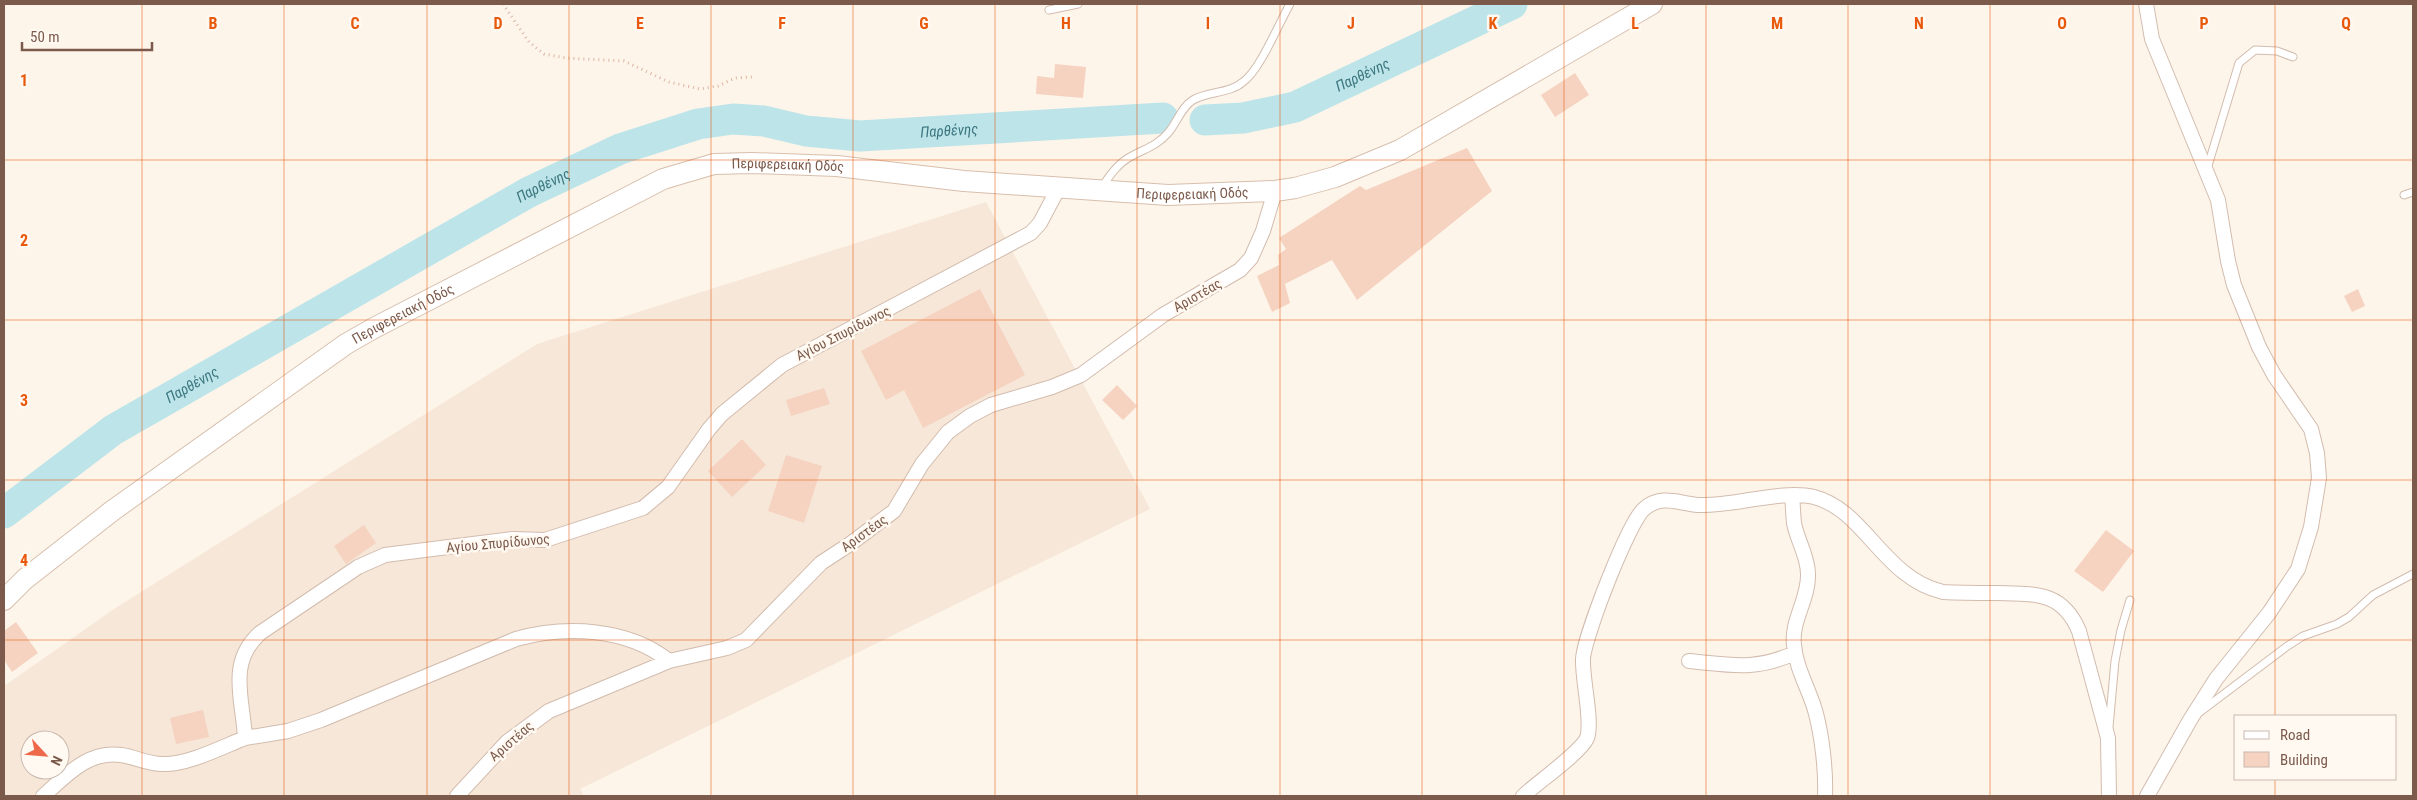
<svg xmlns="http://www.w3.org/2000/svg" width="2417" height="800" font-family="'Roboto Condensed',sans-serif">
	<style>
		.residential { fill: #f6e7d8; fill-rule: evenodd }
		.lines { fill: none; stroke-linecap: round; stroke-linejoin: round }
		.river { stroke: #bce4e9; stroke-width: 31 }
		.building { fill: #f5d3c0 }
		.service-casing { stroke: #d2bcae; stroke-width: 9 }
		.minor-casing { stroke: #d2bcae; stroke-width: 16 }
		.secondary-casing { stroke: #d7bfad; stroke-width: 22 }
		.path { stroke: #dbb6a2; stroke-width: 3; stroke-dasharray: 1 4; stroke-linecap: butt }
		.service { stroke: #fff; stroke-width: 7 }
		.minor { stroke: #fff; stroke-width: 14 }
		.secondary { stroke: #fff; stroke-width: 20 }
		.grid { fill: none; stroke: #e8590c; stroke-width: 1; stroke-opacity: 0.55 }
		.labels { text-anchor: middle; stroke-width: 5; stroke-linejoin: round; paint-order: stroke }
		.street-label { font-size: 14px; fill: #7b5a4b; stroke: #fff9f2 }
		.water-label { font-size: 15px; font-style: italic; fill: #3c7780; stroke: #fff9f2 }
		.grid-label { font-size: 16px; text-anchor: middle; font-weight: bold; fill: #e8590c; stroke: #fff9f2; stroke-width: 5; stroke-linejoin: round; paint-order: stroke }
	</style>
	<rect width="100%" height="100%" fill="#fef5ea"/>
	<path class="residential" d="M986 202 1150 509 580 789 584 796H4V686L117 607 537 344ZM30 740H60V770H30Z"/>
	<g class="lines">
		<g class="river">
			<path id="s1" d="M1205 120 1243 118 1295 107 1512 4"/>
			<path id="s2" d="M4 513 113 430 529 192 620 149 698 124 733 119 764 121 806 131 860 136 1163 118"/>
		</g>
	</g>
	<path class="building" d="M1055 64 1086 67 1083 98 1036 94 1037 76 1054 78Z
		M1575 73 1589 95 1555 117 1541 95Z
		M1467 148 1492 191 1357 300 1332 260 1285 284 1290 303 1272 312 1257 276 1279 265 1278 255 1286 249 1279 238 1360 186 1366 190Z
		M980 289 1025 375 923 428 904 390 886 400 861 351Z
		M2358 289 2365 306 2352 312 2344 296Z
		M1117 385 1137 406 1123 420 1102 400Z
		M824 388 830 404 791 416 786 400Z
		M742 439 766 465 732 497 708 471Z
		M786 455 822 466 804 523 768 511Z
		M364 525 376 543 346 564 334 546Z
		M2106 530 2134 551 2103 592 2074 571Z
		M16 622 38 653 12 672 4 660V631Z
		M203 710 209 737 176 744 170 718Z"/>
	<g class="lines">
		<defs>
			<path id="service" d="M1049 10 1078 4
				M2207 169 2239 63 2255 50 2277 51 2293 57
				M1101 188C1109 177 1117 164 1130 157 1144 149 1157 146 1168 133 1177 123 1181 107 1193 100 1208 91 1229 94 1243 82 1260 70 1279 23 1290 4
				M2404 195 2413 192
				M2200 712 2286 647 2303 636 2337 624 2349 617 2373 595 2413 574
				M2109 727 2115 661 2121 630 2130 600"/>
			<path id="minor" d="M2146 4 2152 39 2218 200 2228 261 2234 285 2259 347 2274 375 2311 429 2317 453 2319 478 2311 527 2298 569 2269 613 2216 679 2190 720 2147 796
				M1792 496C1793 505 1793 514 1794 523 1797 540 1808 556 1808 574 1809 599 1791 620 1794 645 1796 668 1808 687 1815 710 1822 735 1826 770 1825 796
				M1689 661C1732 665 1754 671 1795 653
				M245 738 288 731 321 720 516 639C566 625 628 628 669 661
				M43 796C66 776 88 750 121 755 135 757 148 764 162 764 188 765 222 747 245 738 243 699 227 663 260 633L358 567 385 555 512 539 545 540 643 508 668 487 709 429 722 414 782 365 1031 233 1040 223 1058 189
				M457 796 507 742 549 711 669 661 727 648 746 640 821 563 850 544 894 511 922 464 948 432 970 416 991 405 1052 387 1081 375 1163 315 1240 270 1251 258 1263 231 1275 191
				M1523 796C1537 783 1581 752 1587 738 1593 722 1582 679 1583 659 1584 637 1629 521 1644 509 1661 494 1678 503 1698 505 1732 507 1782 489 1814 497 1865 510 1883 578 1943 592 1961 593 1979 593 1997 593 2035 594 2062 591 2079 631L2108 738 2109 796"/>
			<g id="secondary">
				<path id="s3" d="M4 600 25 579 112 511 346 344 374 328 663 179 714 164 752 163 837 166 964 181 1168 195 1275 191 1295 188 1335 177 1400 150 1652 4"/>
			</g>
		</defs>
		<use href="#service" class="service-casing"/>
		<use href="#minor" class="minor-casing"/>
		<use href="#secondary" class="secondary-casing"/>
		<path class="path" d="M503 4 529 42 544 54 566 58 624 61 669 82 700 89 718 86 735 78 752 77"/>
		<use href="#service" class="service"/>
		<use href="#minor" class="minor"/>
		<use href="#secondary" class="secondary"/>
	</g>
	<path class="grid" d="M142 4V796M284 4V796M427 4V796M569 4V796M711 4V796M853 4V796M995 4V796M1137 4V796M1280 4V796M1422 4V796M1564 4V796M1706 4V796M1848 4V796M1990 4V796M2133 4V796M2275 4V716M4 160H2413M4 320H2413M4 480H2413M4 640H2413M2275 779V796"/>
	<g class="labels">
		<g class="street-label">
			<text dy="5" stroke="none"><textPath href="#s3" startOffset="912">Περιφερειακή Οδός</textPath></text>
			<text dy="5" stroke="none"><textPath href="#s3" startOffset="1318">Περιφερειακή Οδός</textPath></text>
			<text transform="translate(1197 295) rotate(-30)" y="5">Αριστέας</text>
			<text dy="5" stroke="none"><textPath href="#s3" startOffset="492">Περιφερειακή Οδός</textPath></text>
			<text transform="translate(843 333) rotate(-27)" y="5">Αγίου Σπυρίδωνος</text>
			<text transform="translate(864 533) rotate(-36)" y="5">Αριστέας</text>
			<text transform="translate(498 543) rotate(-5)" y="5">Αγίου Σπυρίδωνος</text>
			<text transform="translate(511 741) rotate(-41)" y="5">Αριστέας</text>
		</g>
		<g class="water-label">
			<text dy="5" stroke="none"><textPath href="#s1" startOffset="166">Παρθένης</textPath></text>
			<text dy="5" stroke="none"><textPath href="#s2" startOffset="1052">Παρθένης</textPath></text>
			<text dy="5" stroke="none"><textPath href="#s2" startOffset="632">Παρθένης</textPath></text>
			<text dy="5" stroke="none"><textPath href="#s2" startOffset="228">Παρθένης</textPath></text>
		</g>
	</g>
	<g class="grid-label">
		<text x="213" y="29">B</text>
		<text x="355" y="29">C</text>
		<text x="498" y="29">D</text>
		<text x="640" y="29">E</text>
		<text x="782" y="29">F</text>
		<text x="924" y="29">G</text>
		<text x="1066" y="29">H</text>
		<text x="1208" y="29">I</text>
		<text x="1351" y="29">J</text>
		<text x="1493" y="29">K</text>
		<text x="1635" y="29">L</text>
		<text x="1777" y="29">M</text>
		<text x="1919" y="29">N</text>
		<text x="2062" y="29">O</text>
		<text x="2204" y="29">P</text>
		<text x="2346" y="29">Q</text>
		<text x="24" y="86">1</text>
		<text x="24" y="246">2</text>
		<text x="24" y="406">3</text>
		<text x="24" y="566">4</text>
	</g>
	<rect width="2417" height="800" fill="none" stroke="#7b5a4b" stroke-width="10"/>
	<rect x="2234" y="715" width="162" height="65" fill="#fff9f2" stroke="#cab9af"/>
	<rect x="2244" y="731" width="25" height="8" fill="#ffffff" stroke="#cab9af"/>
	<text x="2280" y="740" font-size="15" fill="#7b5a4b">Road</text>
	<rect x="2244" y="752" width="25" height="15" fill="#f5d3c0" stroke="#cab9af"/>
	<text x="2280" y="765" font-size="15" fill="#7b5a4b">Building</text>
	<g transform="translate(45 755) rotate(116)"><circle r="24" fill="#fff9f2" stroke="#cab9af"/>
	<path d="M0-4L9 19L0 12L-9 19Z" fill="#ed694a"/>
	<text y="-8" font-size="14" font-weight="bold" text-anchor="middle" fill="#7b5a4b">N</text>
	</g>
	<path d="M22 42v8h130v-8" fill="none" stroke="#7b5a4b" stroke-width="2.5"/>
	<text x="30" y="42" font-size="15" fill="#7b5a4b" stroke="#fff9f2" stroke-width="4" paint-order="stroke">50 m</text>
</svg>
